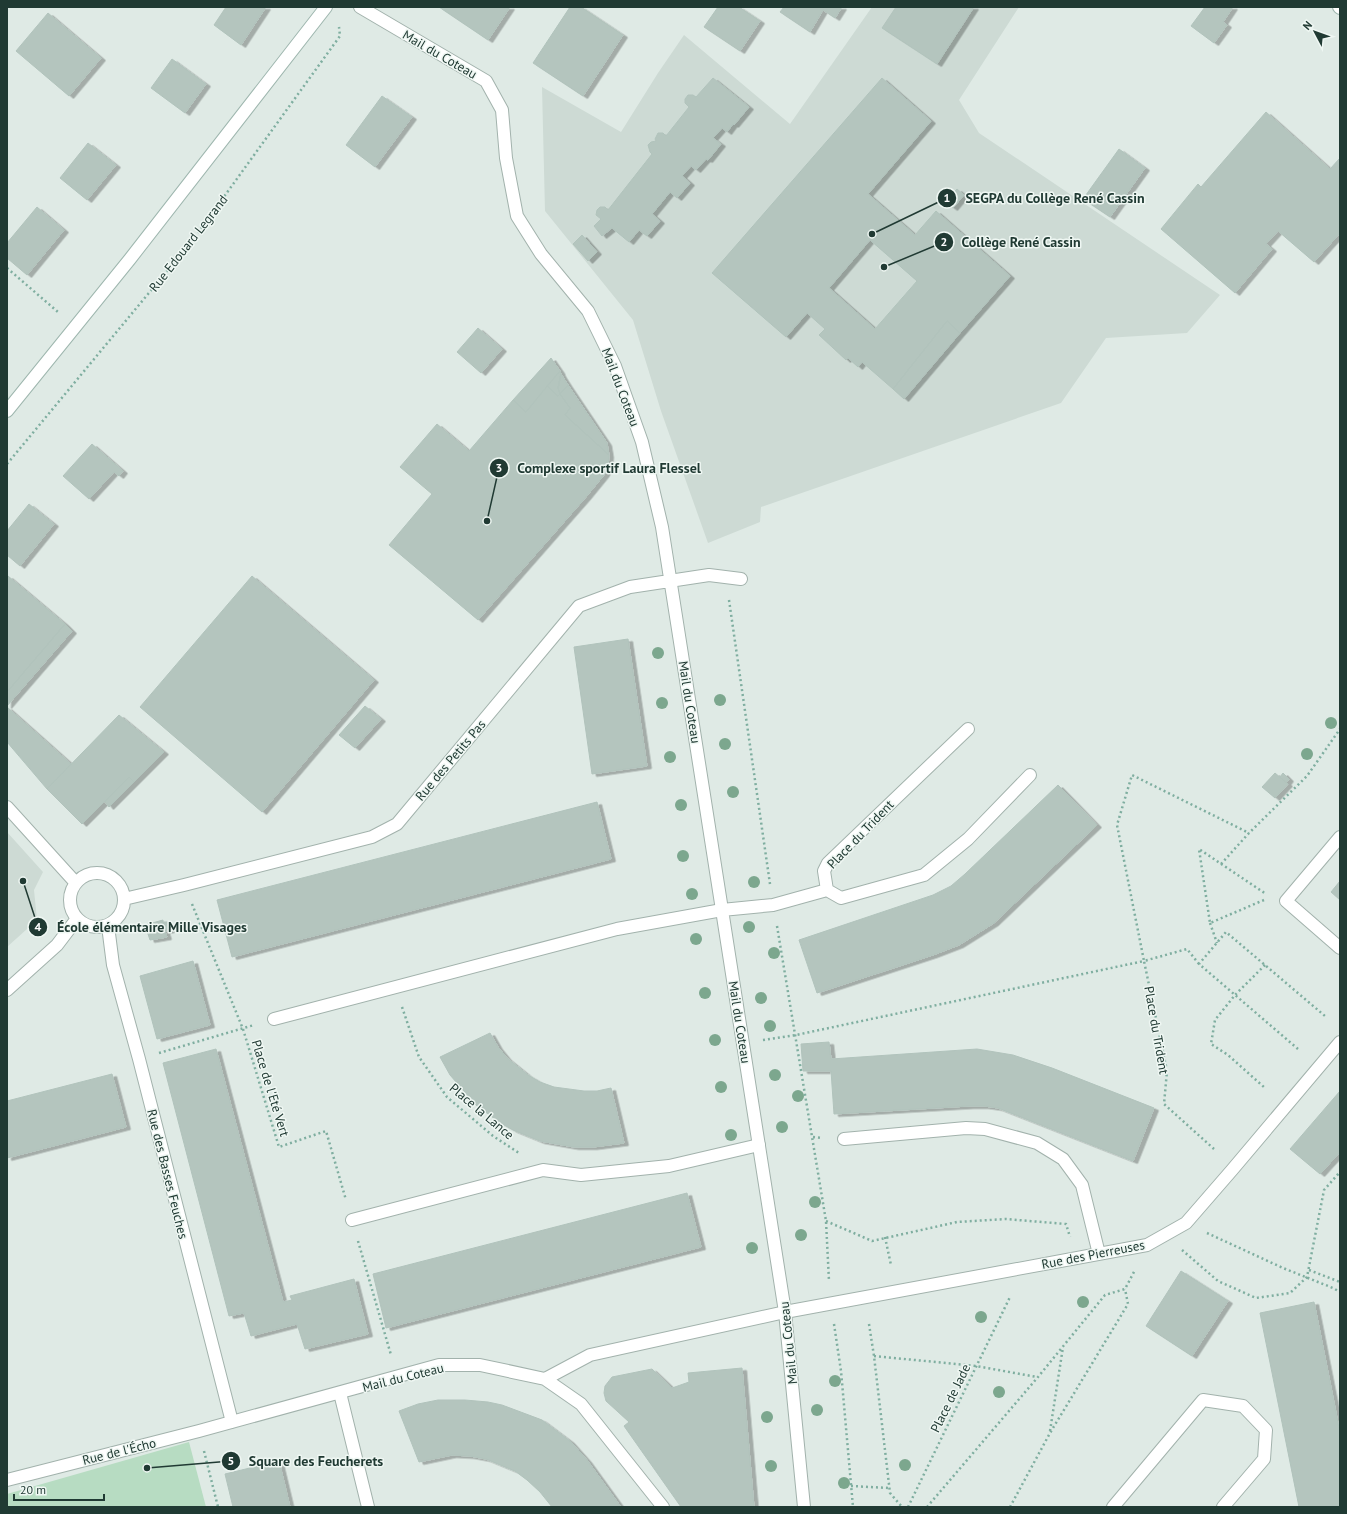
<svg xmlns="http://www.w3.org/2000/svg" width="1347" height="1514" font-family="'PT Sans',sans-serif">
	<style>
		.built { fill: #cddad4 }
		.green { fill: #b7dcc2 }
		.building { fill: #b4c5be; stroke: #b1c3bc; fill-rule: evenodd; filter: url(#shadow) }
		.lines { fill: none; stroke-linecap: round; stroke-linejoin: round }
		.lane-casing { stroke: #a2b2ac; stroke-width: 14 }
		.street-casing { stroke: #a2b2ac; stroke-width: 14 }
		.secondary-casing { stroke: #9eb6ae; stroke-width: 14 }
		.path { stroke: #7faea0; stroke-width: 2.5; stroke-dasharray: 2 3; stroke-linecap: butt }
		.lane { stroke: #fff; stroke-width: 12 }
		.street { stroke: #fff; stroke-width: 12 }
		.secondary { stroke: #fff; stroke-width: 12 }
		.tree { fill: #7ca78e }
		.labels { text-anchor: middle; stroke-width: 3; stroke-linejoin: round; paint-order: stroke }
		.street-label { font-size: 13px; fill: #203a33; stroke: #eff7f3 }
		.leader { fill: none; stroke: #203a33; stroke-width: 1.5 }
		.callout-dot { fill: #203a33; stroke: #eff7f3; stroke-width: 1.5 }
		.mark-label { font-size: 12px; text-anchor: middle; font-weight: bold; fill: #fff }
		.callout-label { font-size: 14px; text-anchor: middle; font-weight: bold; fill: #203a33; stroke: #eff7f3; stroke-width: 3; stroke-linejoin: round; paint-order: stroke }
	</style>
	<defs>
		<filter id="shadow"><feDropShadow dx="4.5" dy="2.5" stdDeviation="0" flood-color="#0004"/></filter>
	</defs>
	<rect width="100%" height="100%" fill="#dfeae5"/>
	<path class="built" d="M872 7H1019L959 100 979 133 1220 295 1187 333 1106 338 1061 403 761 507 760 522 708 543 661 411 633 320 545 211 542 87 621 132 658 73 684 35 790 124Z
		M7 832 43 872 34 890 37 920 7 947Z"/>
	<path class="green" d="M189 1442 206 1507H7V1494Z"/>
	<path class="building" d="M226 7H266L241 45 214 25Z
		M439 7H510L488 40Z
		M570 7H581L623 35 583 96 533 63Z
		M718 7H739L760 21 740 51 704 27Z
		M784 7H842L835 18 823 10 810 32 780 12Z
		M896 7H974L937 64 882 28Z
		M1205 7H1233L1223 22 1227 25 1214 43 1191 26Z
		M48 13 101 58 69 96 16 51Z
		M172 59 206 84 185 113 151 88Z
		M713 78 749 107 734 125 733 124 727 132 722 128 713 138 721 144 708 160 706 159 696 170 691 166 682 176 690 183 677 198 670 192 652 214 660 221 647 236 639 230 629 242 612 228 602 236 594 226 601 219 596 215 597 210 600 207H605L608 210 652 154 650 152 648 145 651 142 656 141 655 139 658 133H663L666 136 689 107 685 103V99L688 95H693L696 97Z
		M882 78 931 121 868 194 915 235 936 211 1010 276 960 333 947 321 893 389 862 362 858 367 848 358 846 360 819 335 825 329 807 313 786 337 712 273ZM870 240 917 281 875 329 829 288Z
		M382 96 412 117 375 167 346 145Z
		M1266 112 1330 169 1340 158V233L1314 262 1278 231 1266 244 1272 249 1235 293 1161 229 1198 184 1201 187Z
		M88 143 116 165 87 200 60 178Z
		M1119 149 1145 168 1110 217 1083 199Z
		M957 189 964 195 953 208 945 202Z
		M37 207 64 230 27 275 7 258V243Z
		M582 235 597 252 588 261 573 244Z
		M947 321 960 333 904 399 893 389Z
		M478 328 502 349 481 373 457 352Z
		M551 358 560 371 526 412 513 400Z
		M560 371 561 374 558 388 560 394 558 396 547 386Z
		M561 374 568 385 560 394 558 388Z
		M568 385 607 443 609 455 565 415 570 408 560 394Z
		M547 386 558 396 560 394 570 408 565 415 609 455 608 468 604 475 586 497 478 620 389 545 432 494 400 467 437 424 469 451 513 400 526 412Z
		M92 444 123 471 119 476 114 472 89 499 63 476Z
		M29 504 54 524 20 566 7 555V540L8 539 7 538V531Z
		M8 576 65 624 7 692V577Z
		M252 576 374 680 262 812 140 707Z
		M65 624 72 631 7 706V692Z
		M628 639 647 766 592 774 574 647Z
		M365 706 381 719 355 748 339 735Z
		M7 707 71 764 47 789 7 742Z
		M119 715 164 752 134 782 129 777 82 824 47 789Z
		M1275 773 1288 784 1275 798 1262 787Z
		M1283 773 1289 779 1286 783 1280 777Z
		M129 777 134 782 109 807 105 802Z
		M1058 785 1097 825 994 923 959 945 933 955 817 993 799 940 933 895 951 886 965 874Z
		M597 802 611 859 232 957 217 900Z
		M1340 881V900L1331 892Z
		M163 920V922H168L170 930 165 931 167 937 150 940 145 925Z
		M193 961 210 1025 157 1039 140 976Z
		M490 1033 498 1047 507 1058 528 1075 540 1082 554 1087 584 1091H597L611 1088 624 1143 593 1147H574L540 1141 513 1130 499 1122 476 1105 450 1075 440 1057Z
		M829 1042 831 1059 977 1049 1013 1055 1052 1068 1154 1108 1133 1161 998 1108 984 1106H969L834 1114 831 1071H803L801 1044Z
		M216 1049 283 1302 292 1300 290 1296 354 1279 368 1334 305 1349 297 1324 251 1336 244 1313 229 1316 163 1063Z
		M112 1074 126 1127 7 1158V1101Z
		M1340 1091V1152L1320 1174 1290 1149Z
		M687 1193 701 1247 386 1328 373 1274Z
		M1181 1271 1228 1301 1192 1356 1146 1326Z
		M1314 1302 1340 1433V1507H1299L1260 1313Z
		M742 1368 754 1507H681L624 1426 629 1422 606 1401 604 1393 605 1386 612 1377 652 1369 672 1388 689 1382 688 1373Z
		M438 1400H465L488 1402 502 1405 542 1420 570 1441 587 1460 621 1507H552L540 1492 527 1480 515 1471 486 1459 470 1456 452 1455 419 1462 399 1411 418 1404Z
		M279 1461 290 1507H233L225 1474Z"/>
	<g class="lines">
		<defs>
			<path id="lane" d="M274 1019 617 929 722 910
				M352 1220 543 1170 581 1175 669 1166 759 1145
				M1113 1507 1203 1400 1243 1406 1266 1430 1264 1459 1223 1507"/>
			<path id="street" d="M360 7 486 81 502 110 506 158 517 216 541 254 588 311 615 366 642 442 662 527 785 1312 804 1507
				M968 729 828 863 824 871 827 890 841 898 924 875 968 839 1030 775
				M7 807 75 882
				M1340 837 1286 901 1340 948
				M70 900a27 27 0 1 1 54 0a27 27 0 1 1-54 0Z
				M124 899 184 885 372 837 397 824 579 606 630 587 709 575 741 579
				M722 910 773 905 827 890
				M108 926 113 965 139 1059 232 1422
				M7 990 57 945 76 920
				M844 1139 966 1128 985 1129 1037 1143 1063 1159 1082 1185 1099 1254
				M545 1379 590 1355 785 1312 1147 1245 1186 1223 1232 1170 1340 1042
				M340 1393 368 1507
				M7 1480 199 1431 439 1365H480L545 1379 581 1404 663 1507"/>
			<path id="secondary" d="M1339 7 1340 8
				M7 411 130 259 326 7"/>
		</defs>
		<use href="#lane" class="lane-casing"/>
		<use href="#street" class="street-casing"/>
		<use href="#secondary" class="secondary-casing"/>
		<path class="path" d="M7 268 58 312
			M7 464 192 241 340 36 339 27
			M729 600 770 884
			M1221 864 1249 833 1307 776 1340 729
			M1264 900 1210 923 1199 849 1266 894
			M192 904 243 1029 279 1147 326 1131 346 1200
			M1210 923 1217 943
			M777 926 826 1221 829 1281
			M1199 964 1187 949 1144 961 1117 825 1132 775 1249 833
			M1265 965 1235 995 1215 1020 1211 1044 1228 1055 1265 1088
			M402 1007 419 1057 447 1097 493 1136 519 1153
			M763 1040 796 1035 1144 961 1167 1071 1164 1104 1214 1149
			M1298 1049 1199 964 1226 932 1325 1016
			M159 1053 254 1025
			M813 1137 822 1138
			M826 1221 872 1241 957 1222 1006 1219 1066 1224 1070 1237
			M1207 1233 1283 1268 1333 1288 1340 1292
			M885 1237 891 1265
			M358 1241 391 1355
			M1182 1250 1218 1281 1256 1298 1290 1293 1307 1277 1324 1190 1340 1172
			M1309 1270 1340 1282
			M834 1324 841 1371 853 1507
			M869 1324 874 1356 890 1493 902 1507
			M874 1356 976 1366 1037 1377
			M1050 1431 1063 1347
			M204 1451 218 1507
			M851 1486 889 1488
			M908 1507 1010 1297
			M927 1507 1038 1377 1105 1295 1125 1289 1135 1270
			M1010 1507 1050 1433 1128 1304 1125 1289"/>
		<use href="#lane" class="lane"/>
		<use href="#street" class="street"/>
		<use href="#secondary" class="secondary"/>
	</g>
	<g class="tree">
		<circle cx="658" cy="653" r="6"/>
		<circle cx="720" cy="700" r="6"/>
		<circle cx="662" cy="703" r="6"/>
		<circle cx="1331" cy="723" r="6"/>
		<circle cx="725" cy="744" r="6"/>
		<circle cx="1307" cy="754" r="6"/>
		<circle cx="670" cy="757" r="6"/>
		<circle cx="733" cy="792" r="6"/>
		<circle cx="681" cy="805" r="6"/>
		<circle cx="683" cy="856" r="6"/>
		<circle cx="754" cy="882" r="6"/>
		<circle cx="692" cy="894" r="6"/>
		<circle cx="749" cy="927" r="6"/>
		<circle cx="696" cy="939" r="6"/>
		<circle cx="774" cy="953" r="6"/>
		<circle cx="705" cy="993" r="6"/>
		<circle cx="761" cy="998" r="6"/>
		<circle cx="770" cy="1026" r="6"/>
		<circle cx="715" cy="1040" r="6"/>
		<circle cx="775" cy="1075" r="6"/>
		<circle cx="721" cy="1087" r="6"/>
		<circle cx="798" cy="1096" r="6"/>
		<circle cx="782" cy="1127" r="6"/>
		<circle cx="731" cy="1135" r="6"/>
		<circle cx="815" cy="1202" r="6"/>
		<circle cx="801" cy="1235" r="6"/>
		<circle cx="752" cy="1248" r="6"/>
		<circle cx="1083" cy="1302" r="6"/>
		<circle cx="981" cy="1317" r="6"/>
		<circle cx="835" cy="1381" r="6"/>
		<circle cx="999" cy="1392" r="6"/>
		<circle cx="817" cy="1410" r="6"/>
		<circle cx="767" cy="1417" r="6"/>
		<circle cx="905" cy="1465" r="6"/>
		<circle cx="771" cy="1466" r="6"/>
		<circle cx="844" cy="1483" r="6"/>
	</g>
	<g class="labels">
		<g class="street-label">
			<text transform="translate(440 54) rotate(30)" y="5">Mail du Coteau</text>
			<text transform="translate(188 243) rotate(-52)" y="5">Rue Edouard Legrand</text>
			<text transform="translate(621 387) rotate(69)" y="5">Mail du Coteau</text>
			<text transform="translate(690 702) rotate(81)" y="5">Mail du Coteau</text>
			<text transform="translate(450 760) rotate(-50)" y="5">Rue des Petits Pas</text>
			<text transform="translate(860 834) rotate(-46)" y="5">Place du Trident</text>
			<text transform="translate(740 1022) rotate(81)" y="5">Mail du Coteau</text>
			<text transform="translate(1157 1030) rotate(80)" y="5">Place du Trident</text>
			<text transform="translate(271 1088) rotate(73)" y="5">Place de l'Eté Vert</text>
			<text transform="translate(482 1111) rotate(40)" y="5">Place la Lance</text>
			<text transform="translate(168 1174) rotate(76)" y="5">Rue des Basses Feuches</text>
			<text transform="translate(1093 1254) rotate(-11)" y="5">Rue des Pierreuses</text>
			<text transform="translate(788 1343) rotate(-96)" y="5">Mail du Coteau</text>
			<text transform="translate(403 1377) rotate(-14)" y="5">Mail du Coteau</text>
			<text transform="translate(950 1398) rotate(-64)" y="5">Place de Jade</text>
			<text transform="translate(119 1451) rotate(-14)" y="5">Rue de l'Écho</text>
		</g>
	</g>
	<path class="leader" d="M872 234L947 198M884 267L944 242M487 521L499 468M23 881L38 927M147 1468L231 1461"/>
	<g class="callout-dot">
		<circle cx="872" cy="234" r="4"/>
		<circle cx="884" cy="267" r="4"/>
		<circle cx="487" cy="521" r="4"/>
		<circle cx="23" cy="881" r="4"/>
		<circle cx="147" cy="1468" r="4"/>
		<circle cx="947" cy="198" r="10"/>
		<circle cx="944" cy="242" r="10"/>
		<circle cx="499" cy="468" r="10"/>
		<circle cx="38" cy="927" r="10"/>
		<circle cx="231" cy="1461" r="10"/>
	</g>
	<g class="mark-label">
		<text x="947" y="202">1</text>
		<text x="944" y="246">2</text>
		<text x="499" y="472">3</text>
		<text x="38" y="931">4</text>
		<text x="231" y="1465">5</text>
	</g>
	<g class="callout-label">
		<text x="1055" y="203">SEGPA du Collège René Cassin</text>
		<text x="1021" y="247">Collège René Cassin</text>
		<text x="609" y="473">Complexe sportif Laura Flessel</text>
		<text x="152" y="932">École élémentaire Mille Visages</text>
		<text x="316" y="1466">Square des Feucherets</text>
	</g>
	<rect width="1347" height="1514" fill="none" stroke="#203a33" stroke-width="16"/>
	<g transform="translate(1315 32) rotate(311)" stroke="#eff7f3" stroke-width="3" paint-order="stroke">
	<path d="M0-3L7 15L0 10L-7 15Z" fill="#203a33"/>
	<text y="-6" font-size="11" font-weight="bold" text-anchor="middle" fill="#203a33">N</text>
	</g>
	<path d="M14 1494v6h90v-6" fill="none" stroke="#203a33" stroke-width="2"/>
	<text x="20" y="1494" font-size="12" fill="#203a33" stroke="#eff7f3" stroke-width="3" paint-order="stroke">20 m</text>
</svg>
